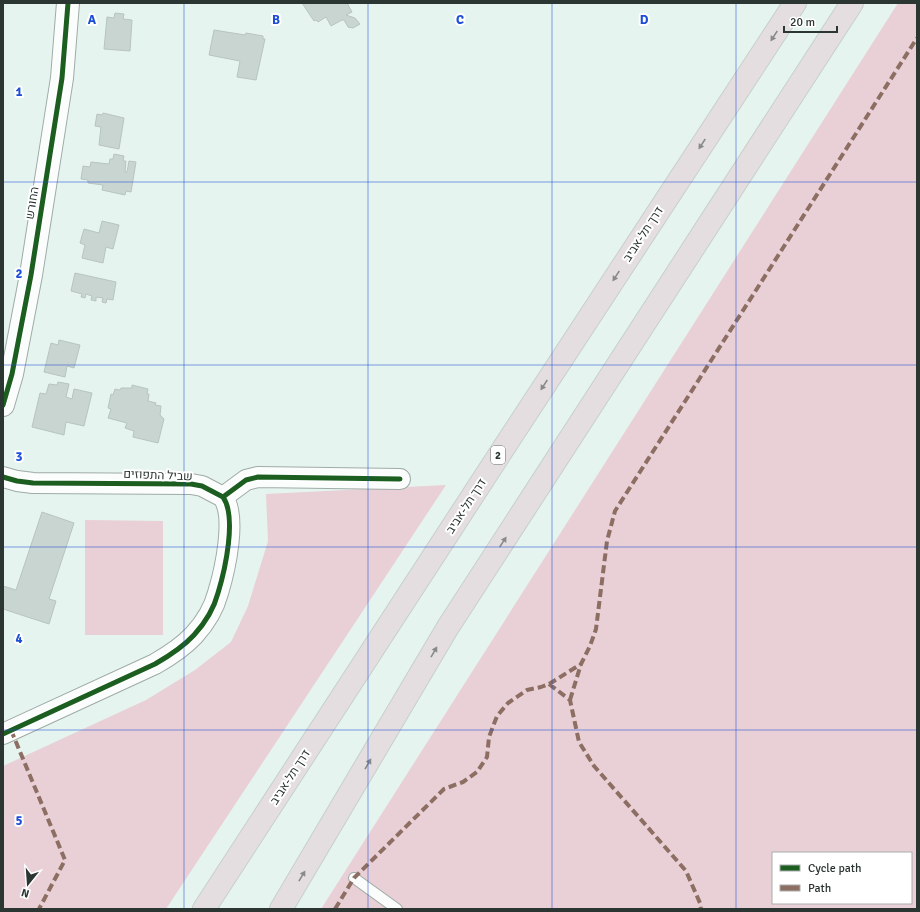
<svg xmlns="http://www.w3.org/2000/svg" width="920" height="912" font-family="Signika,Heebo,sans-serif">
	<style>
		.green { fill: #e8d0d6; fill-rule: evenodd }
		.building { fill: #c9d5d1; stroke: #b8c4c0 }
		.lines { fill: none; stroke-linecap: round; stroke-linejoin: round }
		.service-casing { stroke: #9faba7; stroke-width: 12 }
		.minor-casing { stroke: #9faba7; stroke-width: 22 }
		.tertiary-casing { stroke: #9faba7; stroke-width: 24 }
		.motorway-casing { stroke: #c7cfcc; stroke-width: 24 }
		.service { stroke: #fbfdfd; stroke-width: 10 }
		.minor { stroke: #fbfdfd; stroke-width: 20 }
		.tertiary { stroke: #fbfdfd; stroke-width: 22 }
		.motorway { stroke: #e5dee0; stroke-width: 22 }
		.quiet { stroke: #8d6e63; stroke-width: 4; stroke-dasharray: 8 4; stroke-linecap: butt }
		.cycleway-casing { stroke: #fff; stroke-width: 8 }
		.cycleway { stroke: #1b5e20; stroke-width: 5 }
		.oneway { fill: #888a89 }
		.grid { fill: none; stroke: #1d4ed8; stroke-width: 1; stroke-opacity: 0.55 }
		.labels { text-anchor: middle; stroke-width: 4; stroke-linejoin: round; paint-order: stroke }
		.shield { fill: #fff; stroke: #6b7270; stroke-width: 1 }
		.shield-label { font-size: 11px; font-weight: bold; fill: #2b3532 }
		.street-label { font-size: 12px; fill: #2b3532; stroke: #fff }
		.grid-label { font-size: 13px; text-anchor: middle; font-weight: bold; fill: #1d4ed8; stroke: #fff; stroke-width: 4; stroke-linejoin: round; paint-order: stroke }
	</style>
	<rect width="100%" height="100%" fill="#e5f4ef"/>
	<path class="green" d="M898 3H917V909H321ZM773 853H911V903H773Z
		M446 485 166 909H3V766L146 700 195 670 231 642 248 606 268 541 266 494Z
		M85 520 163 521V635H85Z"/>
	<path class="building" d="M302 3H347L352 12 346 15 355 18 360 24 353 28 348 27 344 20H342L331 26 326 17 318 22 316 20 314 21Z
		M115 13 124 14 123 19 132 20 130 51 104 49 107 17 114 18Z
		M214 30 245 35 246 33 263 36V39H265L256 80 237 77 240 61 209 55Z
		M103 113 124 118 119 149 99 145 101 127 95 126 97 114 102 115Z
		M114 154 124 156 123 161H126L125 172H127L129 161 136 162 131 192 126 191 125 195 102 190 103 185 88 183V180L81 179 83 166 90 167 91 162 109 164 110 159H113Z
		M102 221 119 225 113 249 106 247 103 263 82 258 85 245 80 243 84 229 99 233Z
		M75 273 116 282 113 300 107 299 106 303 102 302 103 298 96 297V301L91 300 92 296 86 294 85 298 81 297 82 294 71 291Z
		M59 340 80 345 74 368 67 366 65 377 44 372 51 343 58 345Z
		M58 382 69 384 66 397 72 399 74 389 92 393 84 426 66 422 64 435 32 427 40 393 46 394 49 384 57 385Z
		M132 385 148 389 147 394H149L148 401 156 403 155 405 161 406 160 415 164 419 158 443 133 437 134 431 125 428 127 423 108 418 111 409 108 408 111 394 113 395 115 389 120 390 121 388H132Z
		M42 512 74 523 49 599 56 601 49 624 3 609V586L16 590Z"/>
	<g class="lines">
		<defs>
			<path id="service" d="M354 878 397 909"/>
			<path id="minor" d="M3 477 17 481 33 483 191 484 202 486 223 497 246 480 258 477 400 479
				M3 734 155 664C169 656 183 647 194 635 205 623 214 608 218 593 225 570 237 517 223 497"/>
			<path id="tertiary" d="M3 405 12 374 31 275 62 78 68 3"/>
			<path id="motorway" d="M204 909 503 449 795 3
				M281 909 448 627 852 3"/>
		</defs>
		<use href="#service" class="service-casing"/>
		<use href="#minor" class="minor-casing"/>
		<use href="#tertiary" class="tertiary-casing"/>
		<use href="#motorway" class="motorway-casing"/>
		<use href="#service" class="service"/>
		<use href="#minor" class="minor"/>
		<use href="#tertiary" class="tertiary"/>
		<use href="#motorway" class="motorway"/>
		<path class="quiet" d="M549 684 570 700 579 742 594 766 686 871 700 903 701 909
			M570 700 581 664
			M11 730 65 860 39 909
			M335 909 354 878 444 789 463 782 477 772 487 757 489 737 497 716 508 703 527 690 541 687 549 684 581 664 590 646 596 629 607 541 615 511 917 38"/>
		<defs>
			<path id="cycleway" d="M3 405 12 374 31 275 62 78 68 3
				M3 477 17 481 33 483 191 484 202 486 223 497 246 480 258 477 400 479
				M3 734 155 664C169 656 183 647 194 635 205 623 214 608 218 593 225 570 237 517 223 497"/>
		</defs>
		<use href="#cycleway" class="cycleway-casing"/>
		<use href="#cycleway" class="cycleway"/>
	</g>
	<defs><path id="oneway-solid" d="M-6-.8H1V-3.2L6.5 0L1 3.2V.8H-6Z"/></defs>
	<g class="oneway">
		<use href="#oneway-solid" transform="translate(774 36) rotate(123)"/>
		<use href="#oneway-solid" transform="translate(702 144) rotate(123)"/>
		<use href="#oneway-solid" transform="translate(616 276) rotate(123)"/>
		<use href="#oneway-solid" transform="translate(544 385) rotate(123)"/>
		<use href="#oneway-solid" transform="translate(503 542) rotate(-57)"/>
		<use href="#oneway-solid" transform="translate(434 652) rotate(-60)"/>
		<use href="#oneway-solid" transform="translate(368 764) rotate(-60)"/>
		<use href="#oneway-solid" transform="translate(302 876) rotate(-59)"/>
	</g>
	<path class="grid" d="M184 3V909M368 3V909M552 3V909M736 3V909M3 182H917M3 365H917M3 547H917M3 730H917"/>
	<g class="labels">
		<rect class="shield" x="491" y="446" width="14" height="18" rx="3"/>
		<g class="shield-label">
			<text x="498" y="459">2</text>
		</g>
		<g class="street-label">
			<text transform="translate(32 203) rotate(-81)" y="4">החורש</text>
			<text transform="translate(643 234) rotate(-57)" y="4">דרך תל-אביב</text>
			<text transform="translate(158 475) rotate(2)" y="4">שביל התפוזים</text>
			<text transform="translate(466 506) rotate(-57)" y="4">דרך תל-אביב</text>
			<text transform="translate(290 777) rotate(-57)" y="4">דרך תל-אביב</text>
		</g>
	</g>
	<g class="grid-label">
		<text x="92" y="24">A</text>
		<text x="276" y="24">B</text>
		<text x="460" y="24">C</text>
		<text x="644" y="24">D</text>
		<text x="19" y="96">1</text>
		<text x="19" y="278">2</text>
		<text x="19" y="461">3</text>
		<text x="19" y="643">4</text>
		<text x="19" y="825">5</text>
	</g>
	<rect width="920" height="912" fill="none" stroke="#2b3532" stroke-width="8"/>
	<rect x="772" y="852" width="140" height="52" fill="#ffffff" stroke="#aaaead"/>
	<rect x="780" y="865" width="20" height="6" fill="#1b5e20" stroke="#aaaead"/>
	<text x="808" y="872" font-size="12" fill="#2b3532">Cycle path</text>
	<rect x="780" y="885" width="20" height="6" fill="#8d6e63" stroke="#aaaead"/>
	<text x="808" y="892" font-size="12" fill="#2b3532">Path</text>
	<g transform="translate(28 884) rotate(197)" stroke="#ffffff" stroke-width="3" paint-order="stroke">
	<path d="M0-3L7 15L0 10L-7 15Z" fill="#2b3532"/>
	<text y="-6" font-size="11" font-weight="bold" text-anchor="middle" fill="#2b3532">N</text>
	</g>
	<path d="M784 26v6h53v-6" fill="none" stroke="#2b3532" stroke-width="2"/>
	<text x="790" y="26" font-size="12" fill="#2b3532" stroke="#ffffff" stroke-width="3" paint-order="stroke">20 m</text>
</svg>
